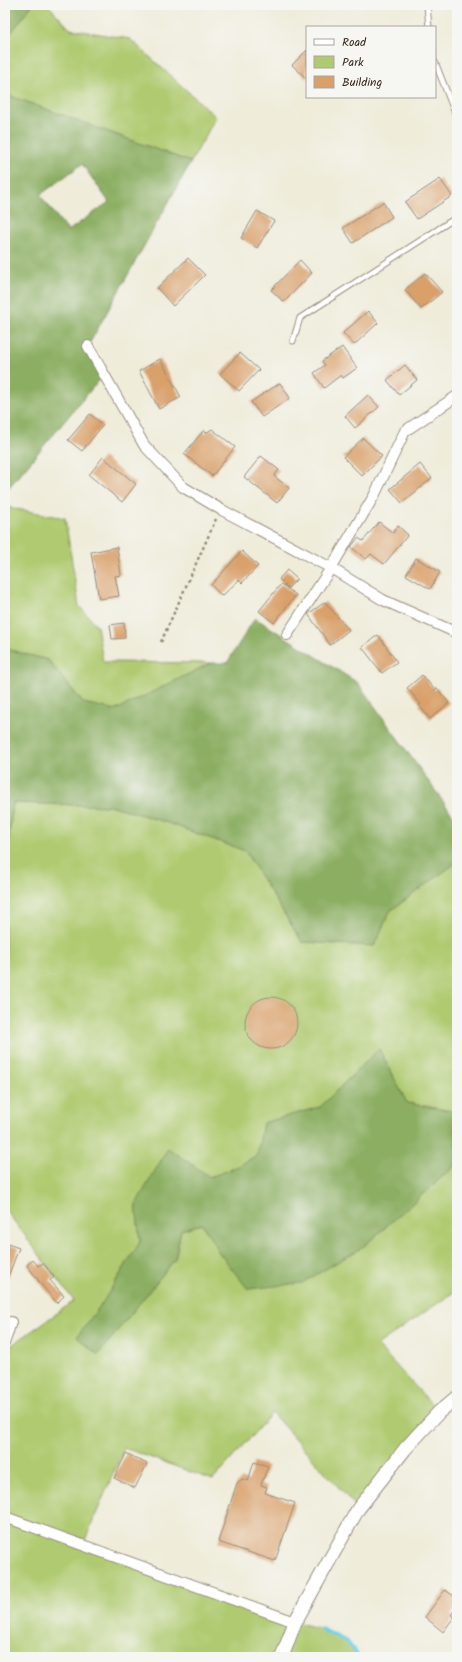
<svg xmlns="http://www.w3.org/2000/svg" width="462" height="1662" font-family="Kalam,sans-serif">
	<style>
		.green { fill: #afca70; stroke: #757a47 }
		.forest { fill: #8bae62; stroke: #636c40; fill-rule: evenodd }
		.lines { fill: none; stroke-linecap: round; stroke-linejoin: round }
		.stream { stroke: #64c7e2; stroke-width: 4 }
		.building { fill: #d9a06a }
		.service-casing { stroke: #958b7c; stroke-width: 7 }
		.minor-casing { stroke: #958b7c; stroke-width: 12 }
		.tertiary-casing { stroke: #958b7c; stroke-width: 15 }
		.path { stroke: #958b7c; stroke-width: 2.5; stroke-dasharray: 3 3; stroke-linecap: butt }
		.service { stroke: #fff; stroke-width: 5 }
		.minor { stroke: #fff; stroke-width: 10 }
		.tertiary { stroke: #fff; stroke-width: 13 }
	</style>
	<rect width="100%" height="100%" fill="#f6f6f2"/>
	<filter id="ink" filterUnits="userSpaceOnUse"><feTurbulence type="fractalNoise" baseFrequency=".025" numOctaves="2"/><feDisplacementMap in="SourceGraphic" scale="8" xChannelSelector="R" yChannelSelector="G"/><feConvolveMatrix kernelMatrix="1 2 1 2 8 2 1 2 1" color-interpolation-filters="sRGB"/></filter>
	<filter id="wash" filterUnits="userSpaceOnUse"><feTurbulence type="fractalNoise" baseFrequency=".012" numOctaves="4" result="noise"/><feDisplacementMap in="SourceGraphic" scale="16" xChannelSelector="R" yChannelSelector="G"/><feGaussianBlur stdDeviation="0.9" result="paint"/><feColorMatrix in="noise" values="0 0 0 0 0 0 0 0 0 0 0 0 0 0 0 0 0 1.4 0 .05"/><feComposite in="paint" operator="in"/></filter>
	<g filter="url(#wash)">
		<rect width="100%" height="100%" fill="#efecda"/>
		<path class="green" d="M32 5H48L70 29 130 39 216 117 191 162 5 94V41Z
			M5 507 65 518 79 606 97 626 103 662 211 663 116 710 83 703 48 660 10 650 5 644Z
			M13 803 113 806 168 823 245 851 302 942 374 946 390 911 457 862V1112L407 1103 379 1049 320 1107 263 1123 257 1156 235 1168 136 1204 140 1242 103 1302 77 1337 98 1355 175 1259 181 1230 202 1224 220 1254 363 1247 457 1164V1290L377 1345 439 1412 358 1509 272 1413 213 1480 124 1448 83 1545 295 1622 321 1629 347 1642 359 1657H5V1350L74 1301 5 1209V868Z"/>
		<path class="forest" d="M5 5H32L5 41Z
			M5 94 191 162 88 346 105 373 5 492ZM82 164 109 202 68 231 40 195Z
			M255 618 358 683 457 821V862L390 911 374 946 302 942 245 851 168 823 113 806 13 803 5 868V644L10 650 48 660 83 703 116 710 211 663H227Z
			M379 1049 407 1103 457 1112V1164L363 1247 302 1283 248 1289 220 1254 202 1224 181 1230 175 1259 98 1355 77 1337 103 1302 140 1242 136 1204 168 1148 210 1177 235 1168 257 1155 263 1123 320 1107Z"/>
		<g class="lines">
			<path class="stream" d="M321 1629 347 1642 359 1657"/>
		</g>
		<g id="blocks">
			<path class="building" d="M307 50V79L292 65Z
				M440 179 452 196 417 219 405 202Z
				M383 202 392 217 353 243 343 228Z
				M257 211 274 221 257 248 241 238Z
				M188 258 205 275 173 306 157 288Z
				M300 260 312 273 284 302 271 290Z
				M425 273 442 292 421 309 405 290Z
				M368 311 378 323 354 345 343 333Z
				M342 347 357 368 343 378 341 375 324 388 314 373 325 365 322 361Z
				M240 353 259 370 239 391 220 374Z
				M160 359 181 397 159 409 139 371Z
				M405 365 417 380 399 395 387 380Z
				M280 383 290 398 262 417 251 402Z
				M368 395 379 407 355 428 345 416Z
				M90 414 103 425 82 451 68 440Z
				M212 429 235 447 212 476 184 454 204 430 206 433Z
				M363 438 382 456 362 476 343 457Z
				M261 456 279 470 274 476 289 488 277 503 244 477Z
				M103 457 136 484 122 502 89 475Z
				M420 464 432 478 402 503 390 489Z
				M379 522 393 533 398 526 408 535 384 564 371 554 366 559 351 547 358 538 363 541Z
				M117 547 121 575 115 576 119 596 99 599 91 552Z
				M242 551 258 566 242 583 239 580 222 596 211 585Z
				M416 558 440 572 430 589 406 575Z
				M287 570 297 579 288 588 279 579Z
				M281 584 296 595 274 623 259 611Z
				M325 602 349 630 330 645 308 614Z
				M124 623 125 638 112 639 110 625Z
				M378 635 397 662 382 673 362 647Z
				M422 675 435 690 437 688 449 703 430 719 419 705 421 704 407 688Z
				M245 1023a26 26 0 1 1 52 0a26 26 0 1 1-52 0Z
				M5 1243 19 1248 6 1282H5Z
				M33 1260 38 1266 43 1263 54 1277 50 1280 64 1296 57 1303 44 1288 27 1265Z
				M126 1453 147 1464 135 1488 114 1478Z
				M254 1462 268 1466 261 1485 267 1487 265 1493 295 1503 275 1561 218 1542 237 1483 242 1479 248 1481Z
				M445 1590 457 1598V1607L451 1615 454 1617 443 1632 425 1617Z"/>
		</g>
	</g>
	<g filter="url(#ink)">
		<use href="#blocks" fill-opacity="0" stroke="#958b7c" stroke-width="1"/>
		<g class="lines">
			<defs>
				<path id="service" d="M427 5 429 27
					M435 62 457 118
					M293 341 300 318 457 217"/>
				<path id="minor" d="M88 346 144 445 183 487 220 509 331 568 383 600 457 633
					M287 635 331 568 374 496 405 431 457 396
					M5 1341 11 1322
					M5 1517 295 1622"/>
				<path id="tertiary" d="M282 1657 295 1622 358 1509 405 1449 439 1412 457 1397"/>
			</defs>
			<use href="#service" class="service-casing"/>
			<use href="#minor" class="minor-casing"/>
			<use href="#tertiary" class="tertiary-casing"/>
			<path class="path" d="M161 642 216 519"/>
			<use href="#service" class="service"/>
			<use href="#minor" class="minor"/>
			<use href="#tertiary" class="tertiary"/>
		</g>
	</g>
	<rect width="462" height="1662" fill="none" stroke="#f6f6f2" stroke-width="20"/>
	<rect x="306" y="26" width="130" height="72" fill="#f6f6f2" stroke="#aba49d"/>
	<rect x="314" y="39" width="20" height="6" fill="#ffffff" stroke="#aba49d"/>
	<text x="342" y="46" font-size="12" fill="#3b2a1e">Road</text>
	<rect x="314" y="56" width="20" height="12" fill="#afca70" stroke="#aba49d"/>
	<text x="342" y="66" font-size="12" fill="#3b2a1e">Park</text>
	<rect x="314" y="76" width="20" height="12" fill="#d9a06a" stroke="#aba49d"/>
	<text x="342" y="86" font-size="12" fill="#3b2a1e">Building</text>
</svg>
